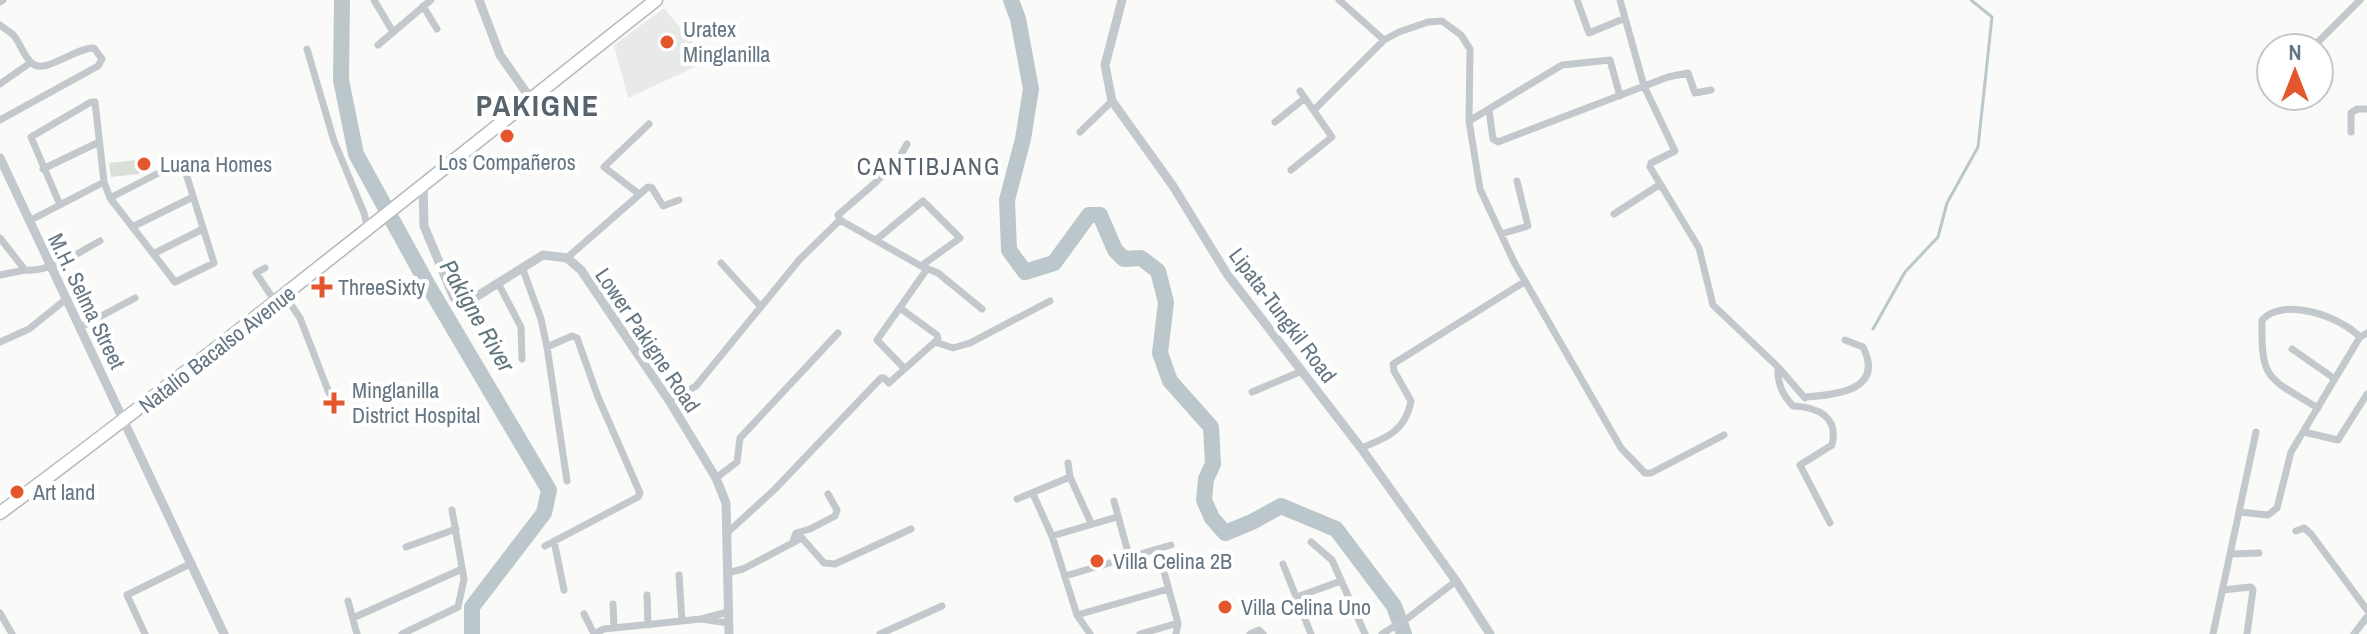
<svg xmlns="http://www.w3.org/2000/svg" width="2367" height="634" font-family="'Archivo Narrow',sans-serif">
	<style>
		.built { fill: #e8e9e9 }
		.green { fill: #dadfd7 }
		.lines { fill: none; stroke-linecap: round; stroke-linejoin: round }
		.stream { stroke: #bbc7cb; stroke-width: 3 }
		.river { stroke: #bbc7cb; stroke-width: 16 }
		.trunk-casing { stroke: #b4b9bd; stroke-width: 15 }
		.minor { stroke: #c3c8cc; stroke-width: 7 }
		.tertiary { stroke: #c3c8cc; stroke-width: 9 }
		.trunk { stroke: #fff; stroke-width: 12 }
		.poi-dot { fill: #e4572e; stroke: #fff; stroke-width: 3 }
		.labels { text-anchor: middle; stroke-width: 8; stroke-linejoin: round; paint-order: stroke }
		.poi-label { font-size: 22px; fill: #657683; stroke: #fff; text-anchor: start }
		.street-label { font-size: 22px; fill: #657683; stroke: #fff }
		.neighbourhood-label { font-size: 24px; letter-spacing: 2px; fill: #57646e; stroke: #fff }
		.water-label { font-size: 24px; font-style: italic; fill: #60757c; stroke: #fff }
		.district-label { font-size: 30px; font-weight: bold; letter-spacing: 2px; fill: #57646e; stroke: #fff }
	</style>
	<rect width="100%" height="100%" fill="#fafaf8"/>
	<path class="built" d="M664 8 708 61 628 98 614 45Z"/>
	<path class="green" d="M137 160 139 174 111 177 109 163Z"/>
	<g class="lines">
		<path class="stream" d="M1873 329 1905 272 1938 237 1947 203 1978 147 1992 17 1971 0"/>
		<path class="river" d="M342 0 341 80 356 154 429 287 549 490 544 513 472 607V634
			M1011 0 1018 19 1031 89 1023 139 1007 200 1009 250 1025 272 1054 263 1089 215H1100L1115 250 1124 259 1141 258 1158 271 1166 302 1160 353 1170 381 1211 427 1213 464 1206 479 1204 500 1212 518 1225 533 1252 522 1281 506 1336 529 1394 606 1404 634"/>
		<defs>
			<path id="trunk" d="M0 513C223 347 438 172 656 0"/>
		</defs>
		<use href="#trunk" class="trunk-casing"/>
		<path class="minor" d="M374 0 393 32
			M1339 0 1384 40
			M1577 0 1589 33 1623 19
			M1620 0 1644 86 1675 151 1651 163 1650 167 1699 248 1713 305 1778 367C1777 383 1782 394 1793 406 1818 407 1839 417 1832 445L1800 465 1830 523
			M0 2 3 0
			M423 6 437 29
			M0 25C5 30 11 31 15 37 21 45 25 59 33 64 45 74 77 47 94 48L102 59 98 66 0 120
			M378 45 431 0
			M2312 48 2360 0
			M307 49 334 141 364 213 368 229
			M0 84 30 63
			M1314 110 1384 40 1399 32 1428 22 1442 21 1461 35 1470 49 1469 121 1480 189 1514 262 1621 448 1645 473H1651L1724 435
			M1489 110 1493 139 1498 142 1668 77 1688 73 1695 93 1711 90
			M1469 121 1562 65 1610 60 1620 96
			M1275 122 1305 98
			M1080 132 1112 101
			M2351 132V113L2357 109H2367
			M43 169 99 142
			M1291 170 1332 137 1300 91
			M639 194 604 167 649 124
			M60 205 31 137 91 102H95L104 182 110 198 175 282 214 263 183 164 178 163 110 198
			M1614 214 1659 185
			M840 220 921 266 938 273 982 309
			M29 221 104 182
			M132 227 193 197
			M1501 234 1528 226 1517 181
			M0 238 25 270C53 272 77 253 100 241
			M876 240 923 201 960 238 921 266
			M153 254 203 229
			M567 258 648 187 652 188 663 206 679 200
			M721 263 761 307
			M522 267 541 319 547 347 567 481
			M265 268 256 273 276 303
			M0 275 25 270
			M498 283 521 327 522 359
			M285 296 300 318 329 393
			M79 328 135 298
			M0 342 29 329 65 300
			M935 342 953 348 970 343 1050 301
			M2292 349 2335 379
			M1778 367 1805 398
			M904 368 877 340 927 269
			M1252 392 1302 371
			M1805 397C1835 395 1885 391 1863 347L1845 340
			M670 402 696 386 800 259 840 220 838 215 875 183 899 158 907 144
			M2318 408C2268 377 2261 382 2262 320 2284 296 2341 317 2360 337
			M2304 432 2338 440 2367 394
			M1361 448C1387 438 1406 430 1411 401L1394 371 1393 364 1521 284
			M1068 463 1070 477 1091 523
			M716 478 737 462 740 438 838 333
			M1033 494 1052 536 1077 615 1090 634
			M1017 499 1070 477
			M1114 501 1129 556
			M2239 512 2268 515 2277 508 2291 452 2360 337 2367 333
			M2296 531 2304 528 2311 534 2367 610
			M727 533 774 490 881 378H884L889 383 938 339 937 335 900 308
			M1052 536 1117 517
			M554 541 564 590
			M793 541 796 533 810 529 835 516 837 510 828 494
			M1311 542 1332 560 1365 634
			M545 546 638 497 640 493 598 397 577 338 572 336 547 347
			M406 547 456 529
			M1158 550 1178 623 1176 634
			M2231 554 2259 553
			M1283 564 1311 634
			M727 573 743 569 802 538 824 563 835 564 911 529
			M679 575 682 621
			M1065 576 1171 545
			M2222 590 2251 587 2253 590 2247 634
			M647 595 648 625
			M1297 597 1341 581
			M348 601 357 634
			M613 604 614 628
			M728 612 701 619 729 623
			M0 613 12 634
			M584 614 594 634 604 629 701 619
			M1077 615 1168 589
			M353 618 462 569
			M145 634 127 595 192 563
			M402 634 458 607 464 579 452 510
			M880 634 942 606
			M1140 634 1178 623
			M1250 634 1259 630 1263 634
			M1382 634 1408 618 1456 581
			M2213 634 2256 432
			M2354 634 2367 617"/>
		<path class="tertiary" d="M479 0 500 55 530 98
			M1122 0 1105 65 1112 101 1173 186 1227 274 1361 448 1456 581 1490 634
			M0 158 224 634
			M423 185 424 226 454 298 461 301 471 300 543 255 567 258 581 270 670 402 716 478 726 503 729 634"/>
		<use href="#trunk" class="trunk"/>
	</g>
	<g class="poi-dot">
		<circle cx="667" cy="42" r="8"/>
		<circle cx="507" cy="136" r="8"/>
		<circle cx="144" cy="164" r="8"/>
		<path d="M318 275h8v8h8v8h-8v8h-8v-8h-8v-8h8z"/>
		<path d="M330 391h8v8h8v8h-8v8h-8v-8h-8v-8h8z"/>
		<circle cx="17" cy="492" r="8"/>
		<circle cx="1097" cy="561" r="8"/>
		<circle cx="1225" cy="607" r="8"/>
	</g>
	<g class="labels">
		<g class="poi-label">
			<text x="683" y="37">Uratex<tspan x="683" dy="25">Minglanilla</tspan></text>
			<text x="507" y="170" text-anchor="middle">Los Compañeros</text>
			<text x="160" y="172">Luana Homes</text>
			<text x="338" y="295">ThreeSixty</text>
			<text x="352" y="398">Minglanilla<tspan x="352" dy="25">District Hospital</tspan></text>
			<text x="33" y="500">Art land</text>
			<text x="1113" y="569">Villa Celina 2B</text>
			<text x="1241" y="615">Villa Celina Uno</text>
		</g>
		<g class="street-label">
			<text transform="translate(87 301) rotate(64)" y="8">M.H. Selma Street</text>
			<text transform="translate(1283 315) rotate(53)" y="8">Lipata-Tungkil Road</text>
			<text transform="translate(648 340) rotate(56)" y="8">Lower Pakigne Road</text>
			<text transform="translate(217 349) rotate(-38)" y="8">Natalio Bacalso Avenue</text>
		</g>
		<g class="neighbourhood-label">
			<text x="929" y="175">CANTIBJANG</text>
		</g>
		<g class="water-label">
			<text transform="translate(477 316) rotate(60)" y="8">Pakigne River</text>
		</g>
		<g class="district-label">
			<text x="538" y="116">PAKIGNE</text>
		</g>
	</g>
	<g transform="translate(2295 72)"><circle r="38" fill="#ffffff" stroke="#c1c8cd" stroke-width="2"/>
	<path d="M0-6L14 30L0 20L-14 30Z" fill="#e4572e"/>
	<text y="-12" font-size="22" font-weight="bold" text-anchor="middle" fill="#657683">N</text>
	</g>
</svg>
